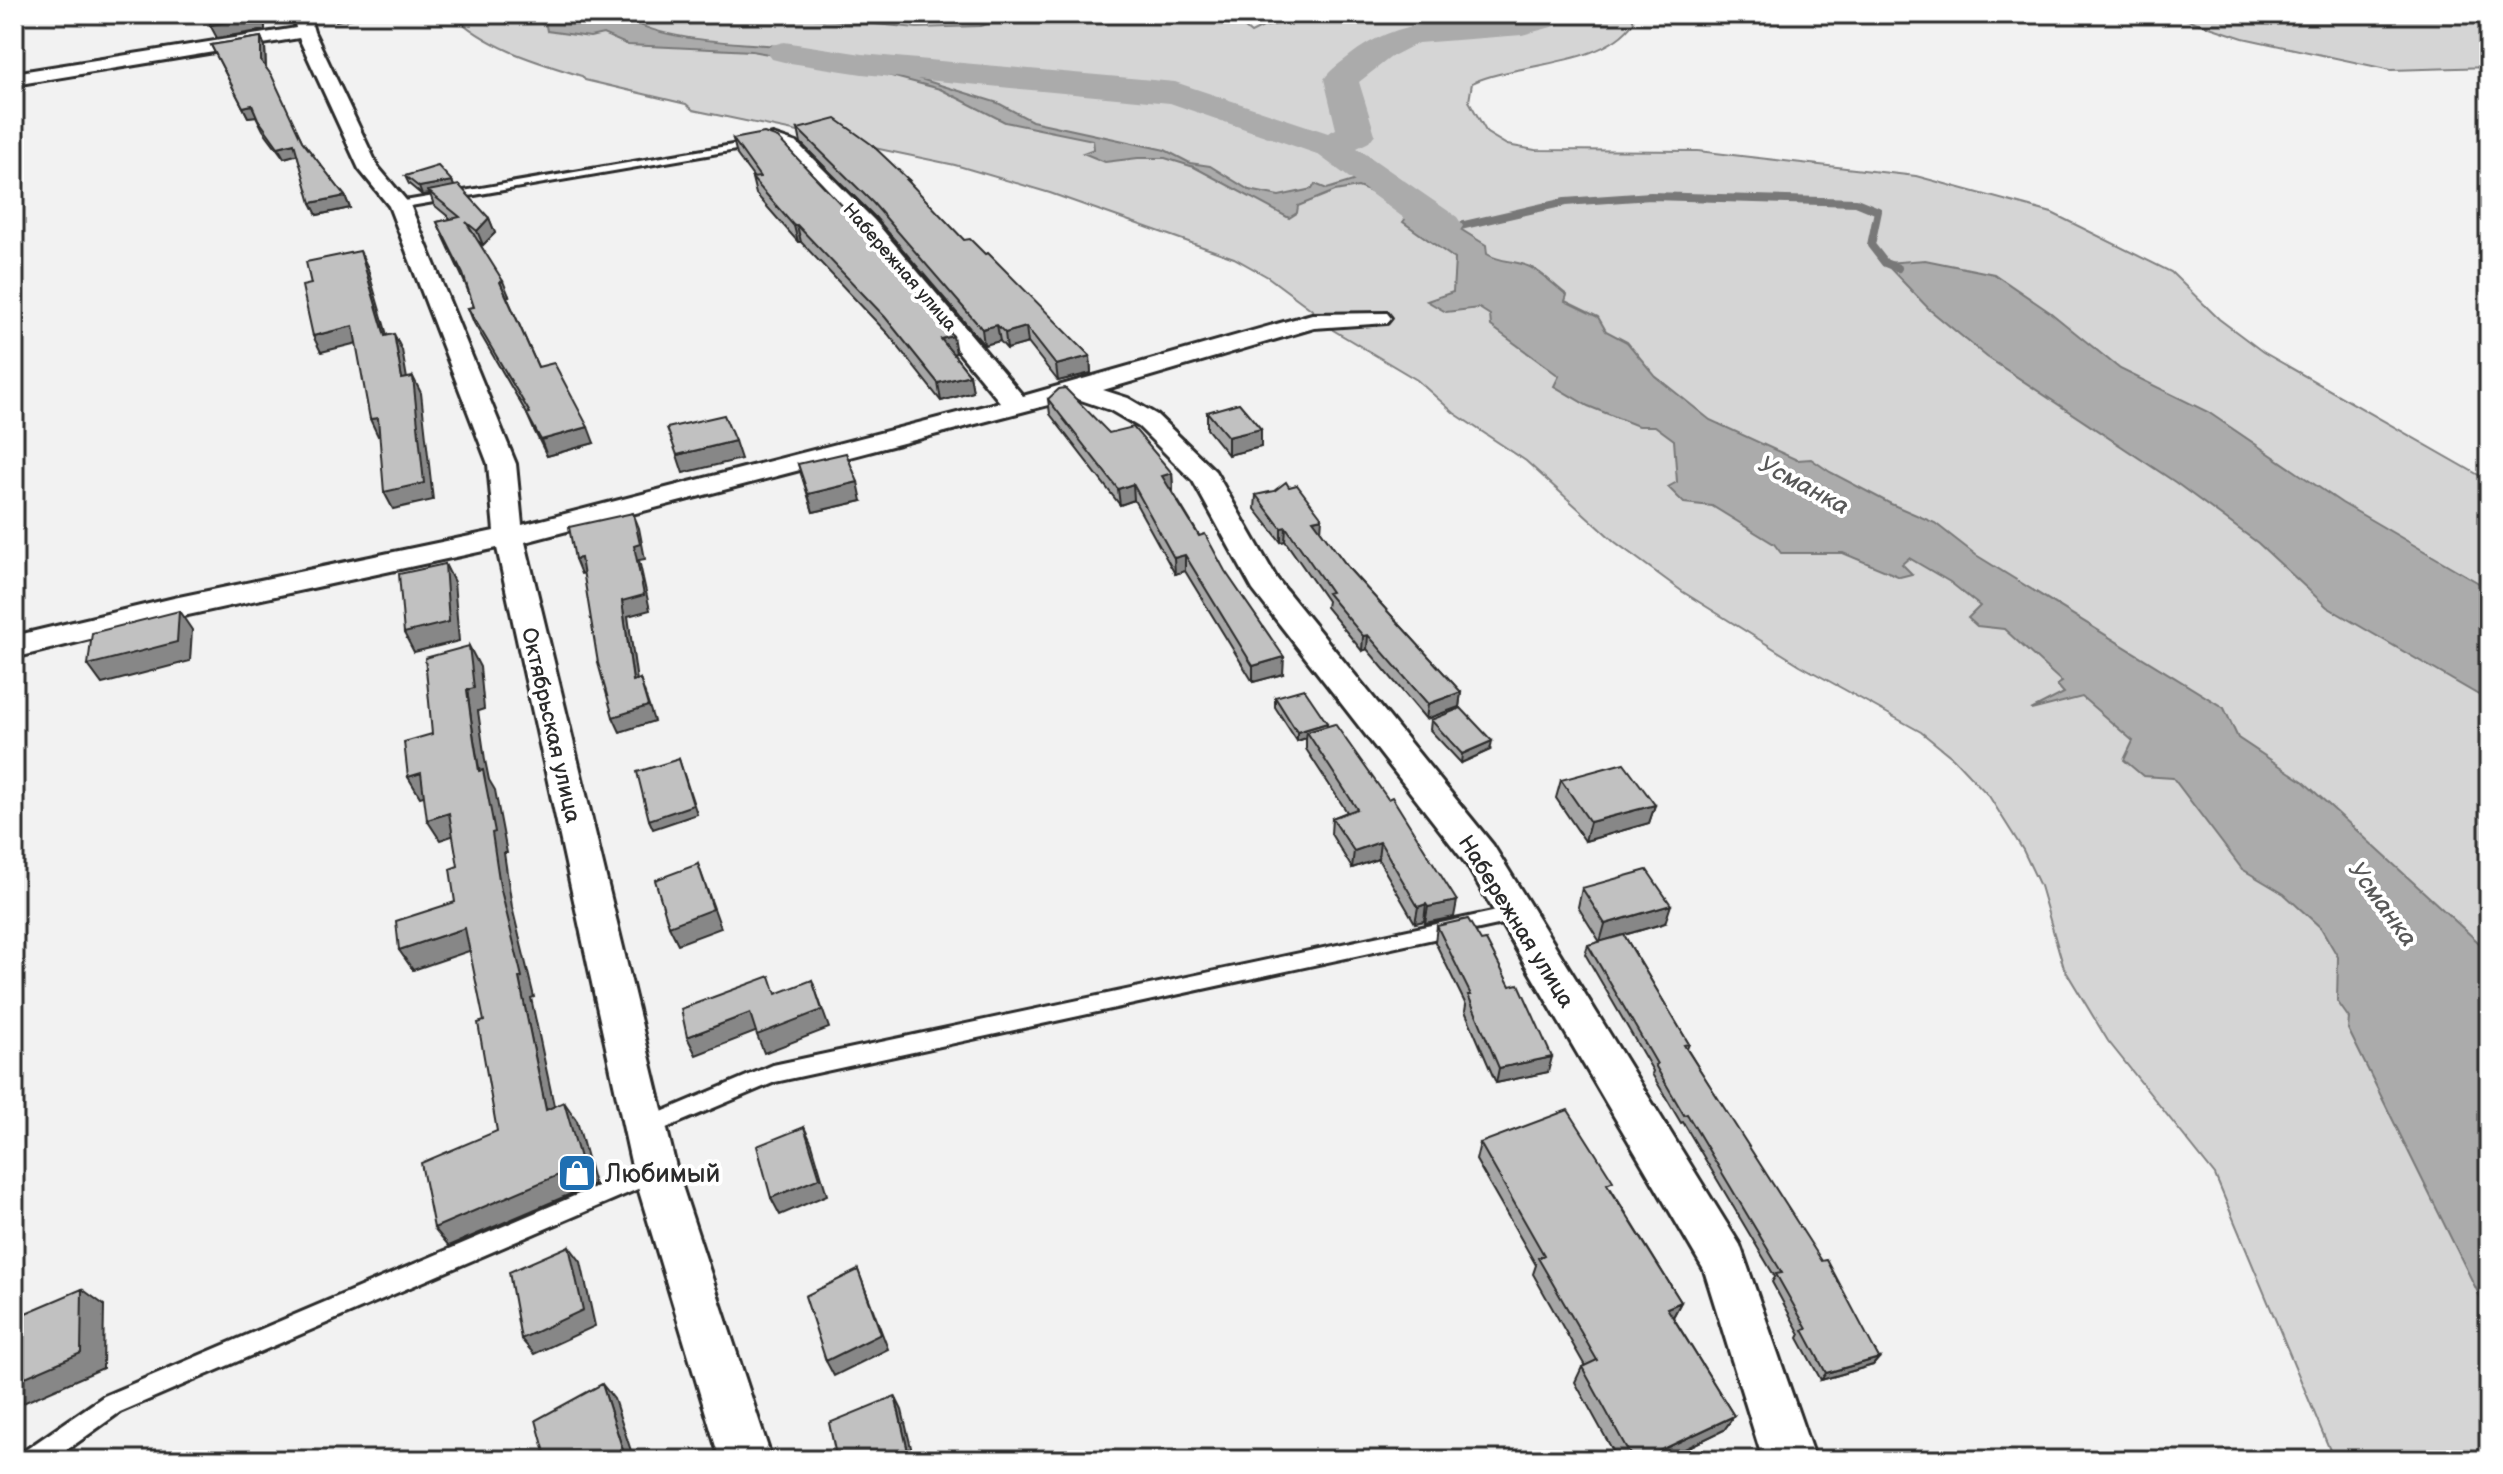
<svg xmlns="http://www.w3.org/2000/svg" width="2503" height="1474" font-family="'Balsamiq Sans',sans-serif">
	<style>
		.green { fill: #d5d5d5; stroke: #808080; stroke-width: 2 }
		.water { fill: #ababab; stroke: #787878; stroke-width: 2 }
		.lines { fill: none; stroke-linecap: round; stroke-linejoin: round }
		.stream { stroke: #787878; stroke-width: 8 }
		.river { fill: #ababab; fill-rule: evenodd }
		.service-casing { stroke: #2b2b2b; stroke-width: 6 }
		.minor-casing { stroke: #2b2b2b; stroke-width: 6 }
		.service { fill: #fff; fill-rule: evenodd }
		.minor { fill: #fff; fill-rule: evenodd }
		.wall { fill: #a6a6a6; stroke: #2b2b2b; stroke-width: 2 }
		.shaded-wall { fill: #878787; stroke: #2b2b2b; stroke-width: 2 }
		.building { fill: #c1c1c1; stroke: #2b2b2b; stroke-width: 2 }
		.labels { text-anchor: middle; stroke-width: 8; stroke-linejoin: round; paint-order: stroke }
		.far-street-label { font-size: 18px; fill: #2b2b2b; stroke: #fff }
		.street-label { font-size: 22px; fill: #2b2b2b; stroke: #fff }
		.water-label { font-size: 24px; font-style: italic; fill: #585858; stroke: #fff }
		.near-poi-label { font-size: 26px; fill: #2b2b2b; stroke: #fff; text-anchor: start }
	</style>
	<rect width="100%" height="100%" fill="#f2f2f2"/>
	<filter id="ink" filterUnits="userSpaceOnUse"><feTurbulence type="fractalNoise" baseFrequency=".0125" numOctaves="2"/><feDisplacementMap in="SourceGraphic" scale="16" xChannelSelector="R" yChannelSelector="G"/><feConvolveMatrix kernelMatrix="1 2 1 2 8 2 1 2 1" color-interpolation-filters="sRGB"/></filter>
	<g filter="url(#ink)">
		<path class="green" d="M452 14H771L917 28 980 26 1022 14H1229L1251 33 1263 27 1328 14H1631L1634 22C1603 67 1518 62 1472 83L1469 101 1487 133 1507 145 1535 150 1698 151 1916 176 2052 213 2171 272 2219 319 2263 352 2489 481V1460H2334L2215 1175 2108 1041 2064 968 2040 886 2023 850 1989 796 1953 758 1921 732 1800 665 1683 592 1615 542 1526 461 1454 413 1417 380 1333 330 1311 309 1268 277 1234 258 1050 193 955 165 693 110 686 104 585 80 582 76C536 62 487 48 452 14Z
			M2170 14H2489V67L2391 70 2243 38Z"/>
		<path class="water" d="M538 14H625L626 18C667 43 740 42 789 47 816 50 842 57 869 61L873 68 898 72 998 103 1032 121 1165 150 1190 163 1210 166 1249 190 1279 196 1312 189 1315 184 1327 189 1379 173 1415 192 1431 210 1415 209 1431 211 1486 245 1487 254C1501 263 1516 260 1530 267 1543 273 1555 286 1567 295L1565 301 1598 317 1606 331 1627 342 1655 376 1710 420 1797 460 1811 459 1830 472 1891 504 1935 523 1976 555 2224 708 2238 738 2304 782 2489 952V1315L2348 1029 2349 1018 2337 1001 2338 957 2321 928 2284 894 2242 869 2173 778 2143 776 2124 760 2133 741 2082 697 2031 710 2064 693 2057 685 2062 682 2004 629 1977 626 1968 618 1980 606 1950 582 1909 558 1902 564 1912 574 1900 577 1843 553H1781L1774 544 1712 506 1684 503 1668 487 1677 482 1674 440 1655 426H1638L1588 406 1554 386 1559 376 1491 326 1490 315 1479 308 1446 312 1427 301 1453 292 1455 259 1403 222 1414 208 1358 187 1335 191 1298 206 1297 213 1289 218 1194 167 1165 158H1138L1105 162 1083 153 1094 149 1093 140 1005 122 940 89 891 76 752 51 628 45 603 34 590 37 547 31 546 26 536 21Z
			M1925 260 1994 274 2051 313 2120 369 2208 412 2342 503 2489 589V701L2327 607 2258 543 2175 482 1987 357 1930 310 1885 263Z"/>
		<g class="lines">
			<path class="stream" d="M1447 229 1565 202 1651 196 1856 202 1878 211 1871 245 1885 263 1898 268"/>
			<path class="river" d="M1526 14H1561L1564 18 1559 25 1522 35 1418 43 1391 57 1359 82 1375 134 1369 142 1357 148 1457 217 1463 226 1457 235 1442 238 1427 235 1317 154 1170 103 862 74 784 62 772 59 767 52 772 45 784 42 862 54 1175 82 1328 133 1336 129 1324 79C1331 69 1342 62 1352 54 1416 7 1459 31 1526 14Z"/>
			<defs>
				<path id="service" d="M756 141 759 142V146L399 208 394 205 399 202Z
					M1516 907 1522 909 1525 914 1522 919 1516 921 775 1082 645 1137 638 1134 635 1128 638 1122 773 1065Z
					M654 1162 661 1165 664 1172 661 1179 120 1412 53 1460H21L24 1451 104 1396Z"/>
				<path id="minor" d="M293 14H309L314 32 378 167 410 205 516 464 522 525 1000 402 858 230 783 151 766 145 763 141 766 137 773 135 797 143 874 220 1023 396 1312 314 1387 313 1391 318 1387 323 1314 328 1103 390 1128 398 1157 415 1215 471 1277 579 1493 845 1740 1245 1815 1460H1763L1704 1270 1467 865 1253 590 1193 481 1139 427 1110 410 1075 398 525 542 677 1171 772 1460H720L633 1171 497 548 174 618 14 658V636L174 598 494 531 488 464 389 206 359 169 299 38 14 85V73L296 28Z"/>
			</defs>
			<use href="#service" class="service-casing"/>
			<use href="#minor" class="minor-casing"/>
			<use href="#service" class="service"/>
			<use href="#minor" class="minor"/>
		</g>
		<path class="wall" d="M261 37 265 47 266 68 302 141 345 196 350 208 317 215 297 154 284 158 263 130 256 116 248 117 211 45Z
			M798 129 909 180 910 184 964 240 1090 356 1091 373 1058 381 1028 343 1007 349 1000 341 984 345 876 218 801 143Z
			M733 139 956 353 953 354 970 375 973 392 941 401 888 334 801 242H798L756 194 752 178H754L737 155Z
			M405 176 452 181 454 186 489 218 495 233 483 245 478 241 509 296 507 297 538 367 594 443 547 456 534 430 527 414 474 323 468 308 474 307 465 283 437 222 451 219 434 205 430 194 422 195 409 184Z
			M1048 399 1109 433 1172 473 1173 489H1171L1283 674 1253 682 1185 571 1175 574 1134 500 1120 505 1050 414Z
			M1207 412 1261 429V447L1228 455 1207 429Z
			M798 464 862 501 813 512Z
			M1256 495 1321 531 1350 570 1461 692 1459 707 1426 719 1367 649 1362 651 1326 607 1327 601 1285 541 1281 542 1255 509Z
			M1275 697 1327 723 1326 726 1454 917 1425 923 1424 921 1415 923 1378 859 1352 868 1331 834 1332 818 1347 812 1306 749V738L1297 741 1275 707Z
			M1431 720 1490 750 1461 763 1430 730Z
			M1561 780 1655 805 1649 823 1585 841 1556 798Z
			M1582 888 1665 923 1624 935 1689 1044 1687 1049 1879 1358 1873 1365 1821 1380 1798 1338 1800 1334 1772 1282 1775 1277 1683 1122 1681 1123 1652 1074 1653 1071 1585 954 1588 945 1600 942 1578 907Z
			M1437 926 1548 1072 1496 1083 1465 1011 1466 1005 1435 942Z
			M1480 1143 1611 1189 1681 1302 1673 1317 1734 1416 1724 1430 1662 1460H1618L1575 1382 1582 1367 1585 1366 1533 1274 1536 1265 1476 1160Z"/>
		<path class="shaded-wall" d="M259 14H265V30L217 38 210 25Z
			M333 14H365L366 16 336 21Z
			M261 37 265 47 266 72 261 61Z
			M252 105 257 116 248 117 243 107Z
			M294 143 299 154 284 158 278 147Z
			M452 181 455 189 428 191 430 194 422 195 419 187Z
			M345 196 350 208 317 215 311 203Z
			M489 218 495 233 483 245 477 231Z
			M797 225 801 242H798L794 226Z
			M360 251 367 266 392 352 385 336Z
			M503 281 509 296 506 297 500 282Z
			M997 325 1000 341 984 345 982 329Z
			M353 326 361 342 321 352 313 336Z
			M1026 327 1028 343 1007 349 1005 333Z
			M394 334 402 350 410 396 402 379Z
			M953 336 956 353 944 356 941 339Z
			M1090 356 1091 373 1058 381 1056 365Z
			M970 375 973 392 941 401 938 383Z
			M413 377 421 393 433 500 393 509 384 492Z
			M378 418 386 434 378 436 370 419Z
			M588 427 594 443 547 456 541 440Z
			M1261 429V447L1228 455V437Z
			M735 441 741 459 683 473 677 455Z
			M1172 473 1173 489 1163 492 1162 476Z
			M858 482 862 501 813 512 808 494Z
			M1133 484 1134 500 1120 505 1118 489Z
			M633 513 639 528 645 559 639 560 650 610 628 616 639 696 633 681 622 601 634 546Z
			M1322 518 1321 532 1313 520Z
			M1286 527 1285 541 1281 542V528Z
			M1185 555V571L1175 574 1174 558Z
			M581 558 587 573 581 574 575 559Z
			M445 564 454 582 459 641 414 652 404 633Z
			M179 611 192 630 190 661 102 684 88 665Z
			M1368 635 1367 649 1362 651 1363 636Z
			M469 646 480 667 484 709 478 711 485 760 489 780 495 790 507 853H504L512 907 534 997 531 998 559 1129 546 1110 500 886 474 740 467 690Z
			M1284 657 1283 674 1253 682V666Z
			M640 679 654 721 620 732 613 717Z
			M1461 692 1459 707 1426 719 1428 704Z
			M1327 723 1326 732H1307L1306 738 1297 741V732Z
			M1492 741 1490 750 1461 763 1462 754Z
			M679 759 697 814 653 829 649 820Z
			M421 773 433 793 420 797 408 777Z
			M1655 805 1649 823 1585 841 1590 822Z
			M449 813 461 833 440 840 427 820Z
			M1380 842 1378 859 1352 868 1354 851Z
			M698 864 721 928 678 944 669 926Z
			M1457 901 1454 917 1425 923 1428 907Z
			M1426 904 1424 921 1415 923 1418 907Z
			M1671 905 1665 923 1600 942 1605 924Z
			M465 928 478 948 413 970 399 950Z
			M812 980 829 1028 764 1053 757 1035Z
			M750 1013 758 1031 696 1055 687 1037Z
			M1552 1057 1548 1072 1496 1083 1499 1068Z
			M564 1102 577 1121 594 1184 449 1246 434 1228Z
			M804 1127 812 1144 827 1195 780 1215 771 1198Z
			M569 1246 581 1262 595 1326 534 1354 521 1339Z
			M858 1270 888 1349 834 1376 826 1361Z
			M82 1289 104 1305 103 1368 14 1407V1382Z
			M1681 1302 1673 1317 1659 1324 1667 1308Z
			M1879 1358 1873 1365 1821 1380 1826 1373Z
			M602 1384 614 1399 634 1460H626Z
			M895 1396 902 1410 914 1460H910Z
			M1734 1416 1724 1430 1662 1460H1640Z"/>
		<path class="building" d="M211 14H259V17L210 25Z
			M261 37V61L272 76 302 141 345 196 311 203 294 143 278 147 258 119 252 105 243 107 211 45Z
			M836 119 871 144 909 180H907L964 240 970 239 985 254 988 253 1090 356 1056 365 1026 327 1005 333 997 325 982 329 873 203 798 129Z
			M764 133 778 138 852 216 953 336 941 339 970 375 938 383 885 317 797 225 794 226 752 178 760 177 733 139Z
			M438 166 452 181 419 187 405 176Z
			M459 185 489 218 477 231 466 222 503 281 500 282 538 367 554 363 588 427 541 440 527 414 530 413 468 308 474 307 463 274 437 222 460 217 428 191Z
			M360 251 385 336 394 334 402 379 413 377 424 483 384 492 378 418 370 419 353 326 313 336 302 286 311 284 306 262Z
			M1065 388 1109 433 1133 427 1172 473 1162 476 1199 536 1205 534 1225 571 1284 657 1253 666 1185 555 1174 558 1133 484 1118 489 1048 399 1059 389Z
			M1239 403 1261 429 1228 437 1207 412Z
			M724 415 735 441 677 455 667 428Z
			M846 453 858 482 808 494 798 464Z
			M1286 482 1289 487 1297 485 1322 518 1313 520 1350 570 1461 692 1428 704 1368 635 1363 636 1327 593 1331 592 1286 527 1281 528 1256 495 1274 491Z
			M633 513 640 544 634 546 644 595 622 601 633 681 640 679 648 706 613 717 598 663 581 558 575 559 569 527Z
			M445 564 449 622 404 633 399 574Z
			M179 611 177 642 88 665 92 633Z
			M469 646 474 688 467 690 474 740 479 771 483 770 495 832 492 833 500 886 522 977 519 978 546 1110 564 1102 582 1165 434 1228 421 1163 497 1131 478 1023 484 1021 465 928 399 950 396 921 455 902 450 869 458 866 449 813 427 820 421 773 408 777 404 742 432 734 425 658Z
			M1304 689 1327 723 1297 732 1275 697Z
			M1461 708 1492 741 1462 754 1431 720Z
			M1335 724 1388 799 1392 797 1457 901 1428 907 1426 904 1418 907 1380 842 1354 851 1332 818 1357 809 1307 732Z
			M679 759 693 805 649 820 637 772Z
			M1624 763 1655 805 1590 822 1561 780Z
			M698 864 713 909 669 926 655 880Z
			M1647 870 1671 905 1605 924 1582 888Z
			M1468 919 1481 941 1486 940 1510 986 1519 984 1552 1057 1499 1068 1468 995H1471L1437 926Z
			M1624 935 1689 1044 1684 1045 1822 1261 1827 1260 1879 1358 1826 1373 1803 1330 1807 1329 1776 1274 1782 1273 1687 1114 1684 1115 1655 1065 1657 1064 1588 945Z
			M770 976 776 994 812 980 822 1010 757 1035 750 1013 687 1037 681 1009Z
			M1568 1110 1613 1181 1607 1184 1681 1302 1667 1308 1734 1416 1640 1460H1633L1582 1367 1597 1360 1538 1258 1544 1255 1480 1143Z
			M804 1127 820 1178 771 1198 757 1146Z
			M569 1246 583 1310 521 1339 509 1272Z
			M858 1270 881 1334 826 1361 805 1296Z
			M82 1289 81 1353 14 1382V1318Z
			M602 1384 626 1460H547L536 1420Z
			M895 1396 910 1460H837L829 1423Z"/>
	</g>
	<defs>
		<symbol id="shop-square" viewBox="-11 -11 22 22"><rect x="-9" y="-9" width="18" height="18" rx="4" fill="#1f6fb2" stroke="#fff"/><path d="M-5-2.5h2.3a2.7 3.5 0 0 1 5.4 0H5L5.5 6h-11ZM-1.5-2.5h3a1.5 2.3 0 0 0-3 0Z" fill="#fff"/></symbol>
	</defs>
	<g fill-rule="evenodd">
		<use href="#shop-square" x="555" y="1151" width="44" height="44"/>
	</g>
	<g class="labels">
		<g class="far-street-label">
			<text transform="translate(900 267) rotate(49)" y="6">Набережная улица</text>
		</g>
		<g class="street-label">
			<text transform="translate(552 725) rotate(77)" y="8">Октябрьская улица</text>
			<text transform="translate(1517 921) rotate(58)" y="8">Набережная улица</text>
		</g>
		<g class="water-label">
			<text transform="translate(1804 485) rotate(28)" y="8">Усманка</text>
			<text transform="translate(2383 904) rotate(54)" y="8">Усманка</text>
		</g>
		<g class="near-poi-label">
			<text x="605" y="1182">Любимый</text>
		</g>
	</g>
	<rect width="2503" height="1474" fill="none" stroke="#fff" stroke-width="48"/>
	<rect x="24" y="24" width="2455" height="1426" fill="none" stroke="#2b2b2b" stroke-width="3" filter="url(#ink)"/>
</svg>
